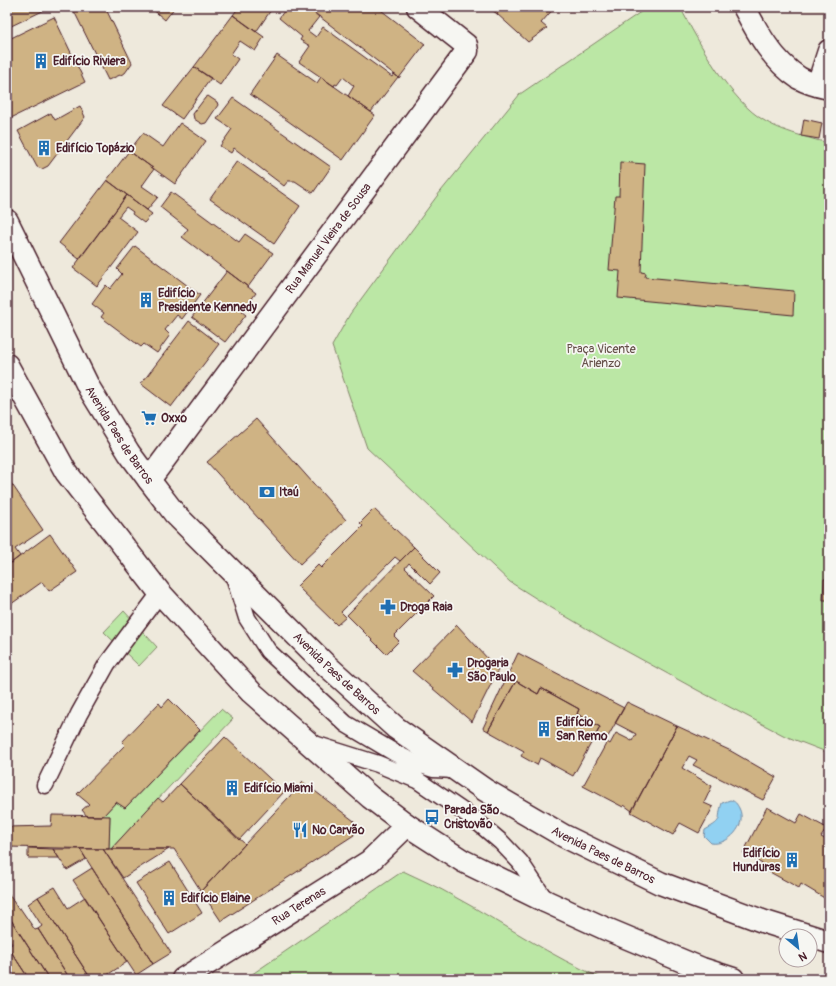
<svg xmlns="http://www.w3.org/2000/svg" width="836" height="986" font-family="Pangolin,sans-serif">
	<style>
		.green { fill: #bbe7a5; stroke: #828368 }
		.water { fill: #91d1f2; stroke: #758aa2 }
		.building { fill: #cfb384; stroke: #4a1f2b }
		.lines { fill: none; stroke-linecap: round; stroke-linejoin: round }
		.service-casing { stroke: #4a1f2b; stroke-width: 19 }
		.minor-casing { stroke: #4a1f2b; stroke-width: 25 }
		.primary-casing { stroke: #4a1f2b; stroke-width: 25 }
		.service { stroke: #f6f6f2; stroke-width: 16 }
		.minor { stroke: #f6f6f2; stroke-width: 22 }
		.primary { stroke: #f6f6f2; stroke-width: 22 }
		.labels { text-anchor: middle; stroke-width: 3.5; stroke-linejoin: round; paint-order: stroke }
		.poi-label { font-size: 12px; font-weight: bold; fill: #4a1f2b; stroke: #f6f6f2; text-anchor: start }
		.street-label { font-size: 12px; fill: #4a1f2b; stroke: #f6f6f2 }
		.park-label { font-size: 12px; fill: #66514a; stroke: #f6f6f2 }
	</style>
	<rect width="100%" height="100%" fill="#eee9dc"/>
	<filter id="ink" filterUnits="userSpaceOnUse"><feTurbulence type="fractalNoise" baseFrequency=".025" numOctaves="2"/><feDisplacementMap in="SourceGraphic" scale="8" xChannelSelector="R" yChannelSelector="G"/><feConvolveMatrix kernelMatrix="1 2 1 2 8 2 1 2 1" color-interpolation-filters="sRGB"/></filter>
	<g filter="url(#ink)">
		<path class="green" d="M648 7H680C699 43 730 101 765 121 777 128 789 132 802 136 811 138 820 142 829 142V753L785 736 699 691 606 640 545 604 510 582 367 448 332 346 350 314 437 196 520 94Z
			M124 611 157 647 139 666 104 632Z
			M221 709 233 719 111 849H109L110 816H103L116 802 125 808Z
			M403 871C420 879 438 887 455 897 505 924 551 957 604 979H245Z"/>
		<path class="water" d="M730 800C735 801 737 804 739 808 748 825 728 846 711 843L704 836 705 830C725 819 716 821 722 803Z"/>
		<path class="building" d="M7 7H51L7 28Z
			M72 7H105L132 63 125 73 108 80Z
			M150 7H175L165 20Z
			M239 7H273L256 32 233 15Z
			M287 7H307L319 17 308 31 316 37 323 27 392 77 394 74 398 77 371 112 348 96 354 86 343 77 337 85 335 84 334 86 299 62 310 46 300 40 302 37 279 18Z
			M307 7H377L425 44 399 78Z
			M483 7H504L497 14 491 9H484Z
			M504 7H555L541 23 547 28 528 42 497 14Z
			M233 15 264 37 255 51 240 41 231 54 238 59 220 85 194 67Z
			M54 17 85 82 11 118 7 109V40Z
			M277 55 317 83 321 77 375 115 343 160 250 94Z
			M194 67 211 78 182 119 163 106Z
			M208 96 217 102 218 105 206 123 202 124 194 119 193 114 205 98Z
			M233 98 331 167 313 193 295 181H288L284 186 234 148 231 153 220 146 232 129 217 119Z
			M80 106 85 117 48 166 42 169 37 167 18 131 51 113 55 120Z
			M804 119 822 123 819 139 801 136Z
			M180 123 206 141 175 184 129 151 143 133 163 147Z
			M129 151 154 169 142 186 158 197 147 210 107 180Z
			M237 161 300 206 274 244 210 199Z
			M620 162 645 164 641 272 646 273 645 277 794 291 793 315 618 298 620 271 609 270 615 196H619Z
			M107 180 127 195 79 259 59 243Z
			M171 192 239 242 245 234 273 253 248 287 182 237 188 229 160 207Z
			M127 195 152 214 144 223 132 214 133 212 126 207 118 217 138 232 97 286 73 268Z
			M135 246 200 295 182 319 177 315 165 330 170 335 157 353 144 344 141 347 101 317 104 313 92 304 106 285 110 289 122 274 117 269Z
			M227 271 256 293 242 312 246 315 225 342 192 317Z
			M189 321 219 344 171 407 141 384Z
			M256 419 346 520 300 564 207 462Z
			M7 477 43 530 15 549 20 556 7 566Z
			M374 509 414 547 400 561 395 557 341 612 346 617 337 625 297 586 318 565 321 568 363 526 360 523Z
			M50 534 77 572 49 591 42 582 7 607V566Z
			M414 547 440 573 430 584 409 563 405 568 434 596 394 636 399 641 386 654 347 615Z
			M824 579H829V600H823Z
			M457 625 498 670 472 722 412 671Z
			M518 653 624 708 605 742 595 737 600 727 577 714 579 709 541 688 538 694 516 681 488 731 483 728Z
			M516 681 538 694 541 688 579 709 577 714 600 727 573 776 540 758 537 765 521 756 524 751 488 731Z
			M169 699 200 730 125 808 116 802 103 816H87L82 810 89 804 77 794 125 745 122 742 159 703 162 707Z
			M627 702 677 726 632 811 624 805 623 807 583 786 607 742 610 744 616 733 632 741 636 734 615 723Z
			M677 726 729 750 776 777 763 800 693 765 697 760 689 756 682 768 712 786 704 803 713 807 699 833 680 823 673 835 631 812Z
			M225 737 284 792 239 840 180 784Z
			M303 782 354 821V835L221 921 201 891Z
			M180 784 245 844 201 891 174 849H111L158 798 163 802Z
			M767 807 796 823 801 814 827 828 821 837 829 841V893L826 899 801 884 799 888 766 870 768 867 743 853Z
			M52 815 110 816 109 849 7 847V827L51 826Z
			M28 848 53 849 59 858H28Z
			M53 849H80L86 859 67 870Z
			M80 849H103L171 953 153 964Z
			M103 849H169L123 878Z
			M170 862 202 913 169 934 136 883Z
			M92 868 153 964 136 975 73 880Z
			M55 887 68 908 85 897 127 962 101 979H91L38 897Z
			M7 891 18 909 20 908 35 930 38 929 70 979H49L7 914Z
			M38 897 91 979H70L38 929 42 926 28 904Z
			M8 915 49 979H29L8 947 12 944 7 936Z
			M8 947 29 979H8L7 977V948Z"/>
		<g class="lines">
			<defs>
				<path id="service" d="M233 573 247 618 268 651 346 724 395 753 415 763 433 769 456 770
					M314 744 378 764 417 780 474 819 501 842 520 862 546 901
					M45 785 79 714 107 664 160 593"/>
				<g id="minor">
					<path d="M744 7C758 34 773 61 799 78 808 83 819 86 829 88"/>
					<path d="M818 85 829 51"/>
					<path id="s1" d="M149 480 467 51 466 45 418 7"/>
					<path id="s2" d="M183 979 370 861 407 825"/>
				</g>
				<g id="primary">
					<path id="s3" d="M7 221 89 388 129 453 149 480 175 514 325 664 396 728 485 790 564 836 660 883 765 922 829 942"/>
					<path d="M7 365 66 472 160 593 251 692 370 797 407 825 463 861 547 902 604 928 702 969 733 979"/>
				</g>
			</defs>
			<use href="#service" class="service-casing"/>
			<use href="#minor" class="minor-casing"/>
			<use href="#primary" class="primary-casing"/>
			<use href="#service" class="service"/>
			<use href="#minor" class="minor"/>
			<use href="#primary" class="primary"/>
		</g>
	</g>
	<defs>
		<symbol id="building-bare" viewBox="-9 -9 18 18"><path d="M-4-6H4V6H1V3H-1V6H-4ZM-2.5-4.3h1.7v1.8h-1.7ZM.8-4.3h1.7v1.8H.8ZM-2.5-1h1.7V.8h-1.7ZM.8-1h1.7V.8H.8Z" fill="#1f6fb2" stroke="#f6f6f2" stroke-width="2.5" paint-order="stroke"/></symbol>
		<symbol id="supermarket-bare" viewBox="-9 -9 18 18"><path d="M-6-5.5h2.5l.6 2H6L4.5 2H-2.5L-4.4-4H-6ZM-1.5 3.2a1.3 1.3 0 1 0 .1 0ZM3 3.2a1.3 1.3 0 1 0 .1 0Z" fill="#1f6fb2" stroke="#f6f6f2" stroke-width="2.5" paint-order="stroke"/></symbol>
		<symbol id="bank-bare" viewBox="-9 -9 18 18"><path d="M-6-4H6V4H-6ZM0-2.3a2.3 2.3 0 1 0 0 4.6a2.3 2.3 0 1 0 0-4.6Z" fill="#1f6fb2" stroke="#f6f6f2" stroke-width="2.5" paint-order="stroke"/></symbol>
		<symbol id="pharmacy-bare" viewBox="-9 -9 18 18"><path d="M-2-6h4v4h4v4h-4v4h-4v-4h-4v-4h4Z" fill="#1f6fb2" stroke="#f6f6f2" stroke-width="2.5" paint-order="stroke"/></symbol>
		<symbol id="bus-bare" viewBox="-9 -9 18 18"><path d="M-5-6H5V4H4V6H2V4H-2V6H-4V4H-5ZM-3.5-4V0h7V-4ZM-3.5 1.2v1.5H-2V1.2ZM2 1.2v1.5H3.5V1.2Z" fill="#1f6fb2" stroke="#f6f6f2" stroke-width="2.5" paint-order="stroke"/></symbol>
		<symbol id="restaurant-bare" viewBox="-9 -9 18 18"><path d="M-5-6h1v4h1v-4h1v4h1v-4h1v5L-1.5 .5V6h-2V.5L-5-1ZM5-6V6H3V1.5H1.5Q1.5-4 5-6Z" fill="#1f6fb2" stroke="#f6f6f2" stroke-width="2.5" paint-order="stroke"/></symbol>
	</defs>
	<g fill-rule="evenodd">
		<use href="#building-bare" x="30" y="50" width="22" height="22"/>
		<use href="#building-bare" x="33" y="137" width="22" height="22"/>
		<use href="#building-bare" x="135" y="289" width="22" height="22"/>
		<use href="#supermarket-bare" x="138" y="407" width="22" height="22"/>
		<use href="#bank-bare" x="256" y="481" width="22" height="22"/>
		<use href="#pharmacy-bare" x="377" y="596" width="22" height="22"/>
		<use href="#pharmacy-bare" x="444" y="659" width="22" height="22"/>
		<use href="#building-bare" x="533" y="718" width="22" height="22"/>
		<use href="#building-bare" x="221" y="777" width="22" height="22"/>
		<use href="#bus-bare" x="421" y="806" width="22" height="22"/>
		<use href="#restaurant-bare" x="289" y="819" width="22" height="22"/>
		<use href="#building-bare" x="781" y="849" width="22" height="22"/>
		<use href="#building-bare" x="158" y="887" width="22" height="22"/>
	</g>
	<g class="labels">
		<g class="poi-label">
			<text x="53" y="65">Edifício Riviera</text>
			<text x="56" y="152">Edifício Topázio</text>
			<text x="158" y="297">Edifício<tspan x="158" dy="14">Presidente Kennedy</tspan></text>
			<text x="161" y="422">Oxxo</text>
			<text x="279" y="496">Itaú</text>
			<text x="400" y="611">Droga Raia</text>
			<text x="467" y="667">Drogaria<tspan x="467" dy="14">São Paulo</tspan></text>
			<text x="556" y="726">Edifício<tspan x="556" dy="14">San Remo</tspan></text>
			<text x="244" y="792">Edifício Miami</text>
			<text x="444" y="814">Parada São<tspan x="444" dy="14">Cristovão</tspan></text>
			<text x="312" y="834">No Carvão</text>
			<text x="780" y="857" text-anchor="end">Edifício<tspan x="780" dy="14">Hunduras</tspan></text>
			<text x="181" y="902">Edifício Elaine</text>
		</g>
		<g class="street-label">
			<text dy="4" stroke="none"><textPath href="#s1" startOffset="301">Rua Manuel Vieira de Sousa</textPath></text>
			<text dy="4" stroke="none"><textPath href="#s3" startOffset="242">Avenida Paes de Barros</textPath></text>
			<text dy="4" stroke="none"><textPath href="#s3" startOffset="566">Avenida Paes de Barros</textPath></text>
			<text dy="4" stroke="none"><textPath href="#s3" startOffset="890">Avenida Paes de Barros</textPath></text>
			<text dy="4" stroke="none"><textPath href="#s2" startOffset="137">Rua Terenas</textPath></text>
		</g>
		<g class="park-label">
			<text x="601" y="353">Praça Vicente<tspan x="601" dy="14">Arienzo</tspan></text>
		</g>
	</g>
	<rect width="836" height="986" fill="none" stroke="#f6f6f2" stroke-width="24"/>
	<rect x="12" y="12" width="812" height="962" fill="none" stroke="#4a1f2b" stroke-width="1.5" filter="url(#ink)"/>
	<g transform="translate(798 948) rotate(151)"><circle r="19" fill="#f6f6f2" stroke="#b1a0a2"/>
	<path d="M0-3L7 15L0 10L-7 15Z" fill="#1f6fb2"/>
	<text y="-6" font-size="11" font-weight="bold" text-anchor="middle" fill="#4a1f2b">N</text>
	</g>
</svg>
